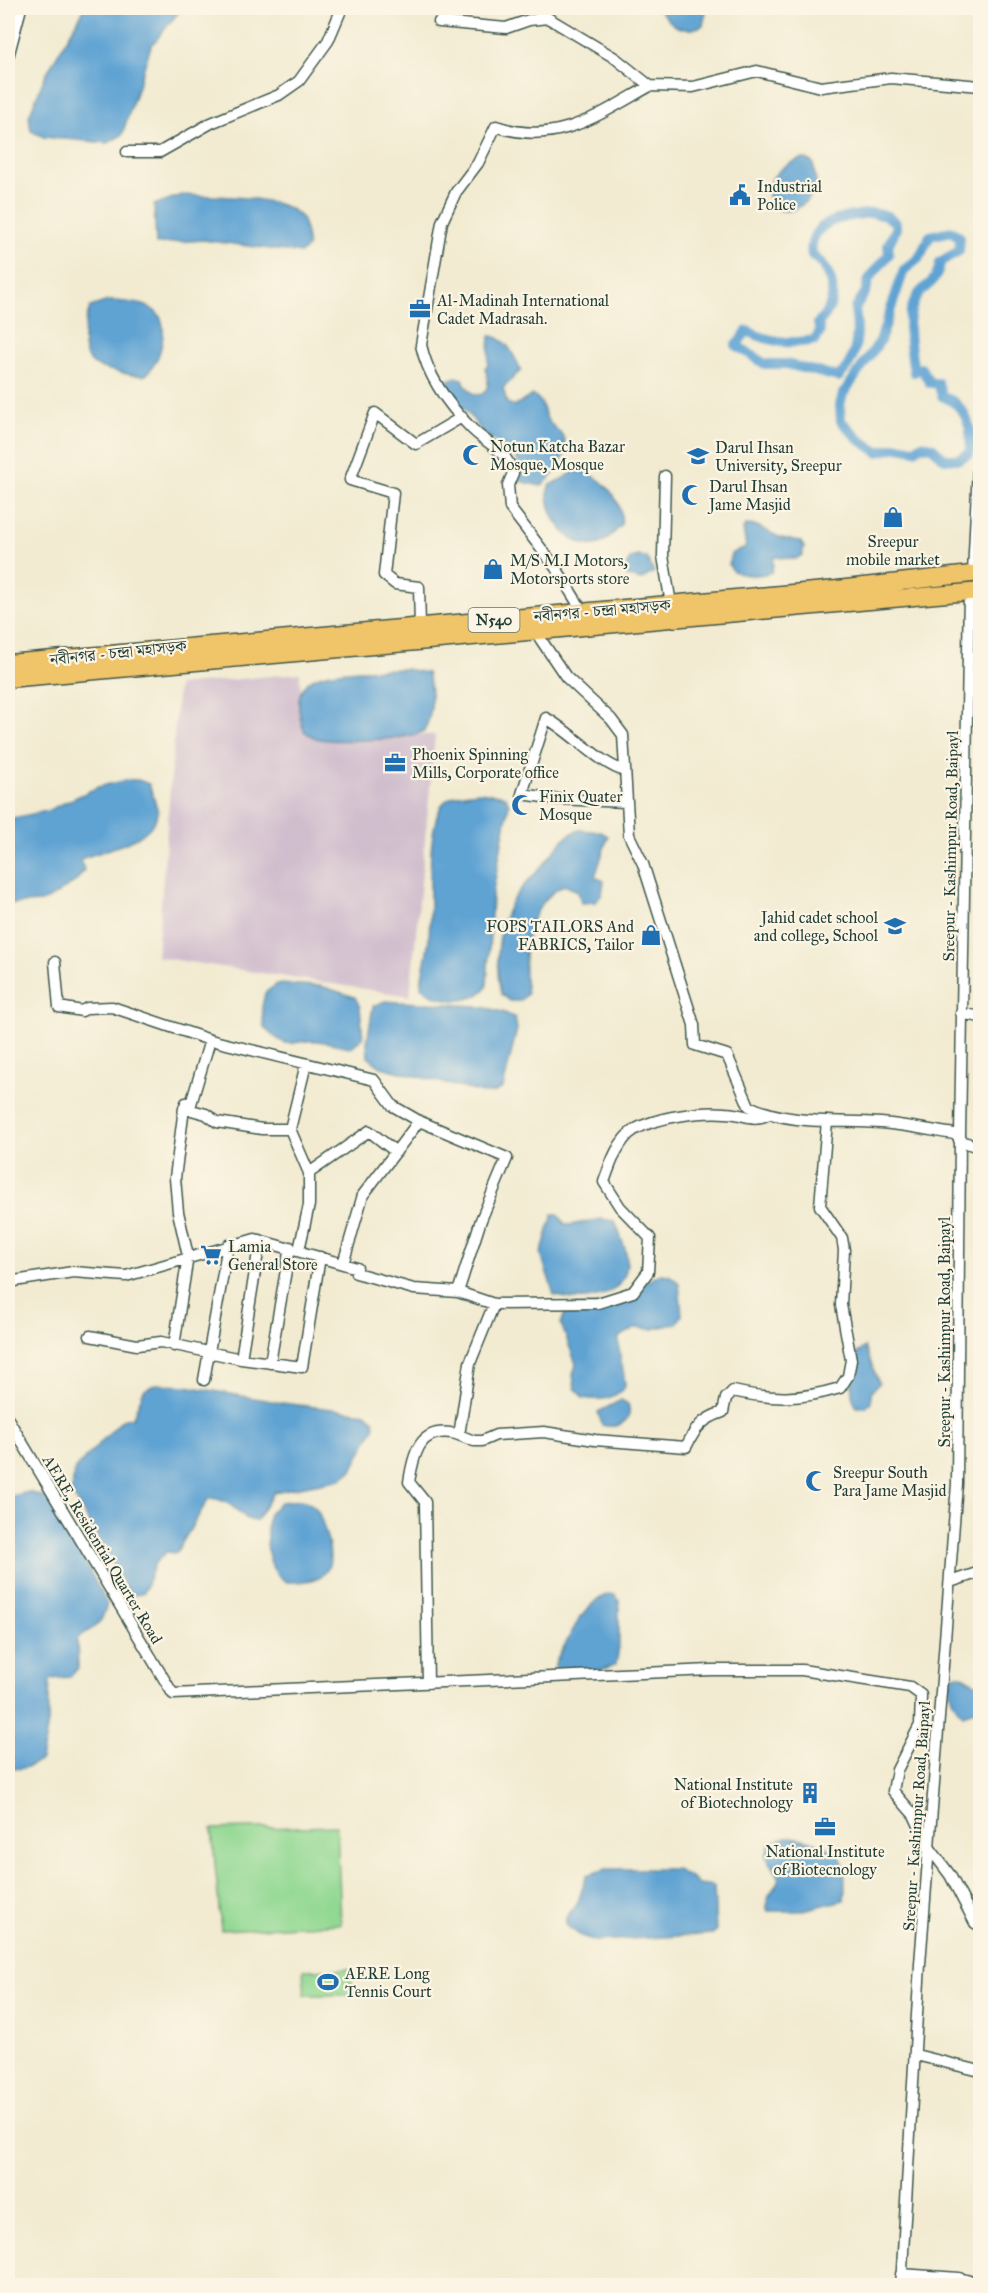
<svg xmlns="http://www.w3.org/2000/svg" width="988" height="2293" font-family="'IM FELL Great Primer','Noto Serif Bengali',serif">
	<style>
		.industrial { fill: #d0bdcd }
		.green { fill: #91d892; stroke: #588a63; stroke-width: 1.5 }
		.water { fill: #5ea3d3; stroke: #3e7084; stroke-width: 1.5 }
		.lines { fill: none; stroke-linecap: round; stroke-linejoin: round }
		.canal { stroke: #5ea3d3; stroke-width: 10 }
		.minor-casing { stroke: #3f574c; stroke-width: 13 }
		.highway-casing { stroke: #3f574c; stroke-width: 19 }
		.minor { stroke: #fff; stroke-width: 10 }
		.highway { stroke: #f0c469; stroke-width: 16 }
		.labels { text-anchor: middle; stroke-width: 4.5; stroke-linejoin: round; paint-order: stroke }
		.shield { fill: #fcf5e5; stroke: #617469; stroke-width: 1.5 }
		.shield-label { font-size: 15px; font-weight: bold; fill: #1f3d34 }
		.poi-label { font-size: 16px; fill: #1f3d34; stroke: #fcf5e5; text-anchor: start }
		.street-label { font-size: 16px; fill: #1f3d34; stroke: #fcf5e5 }
	</style>
	<rect width="100%" height="100%" fill="#fcf5e5"/>
	<filter id="ink" filterUnits="userSpaceOnUse"><feTurbulence type="fractalNoise" baseFrequency=".0167" numOctaves="2"/><feDisplacementMap in="SourceGraphic" scale="12" xChannelSelector="R" yChannelSelector="G"/><feConvolveMatrix kernelMatrix="1 2 1 2 8 2 1 2 1" color-interpolation-filters="sRGB"/></filter>
	<filter id="wash" filterUnits="userSpaceOnUse"><feTurbulence type="fractalNoise" baseFrequency=".008" numOctaves="4" result="noise"/><feDisplacementMap in="SourceGraphic" scale="24" xChannelSelector="R" yChannelSelector="G"/><feGaussianBlur stdDeviation="1.35" result="paint"/><feColorMatrix in="noise" values="0 0 0 0 0 0 0 0 0 0 0 0 0 0 0 0 0 1.4 0 .05"/><feComposite in="paint" operator="in"/></filter>
	<g filter="url(#wash)">
		<rect width="100%" height="100%" fill="#f2ebd1"/>
		<path class="industrial" d="M300 673 302 730 435 735 410 996 157 957 178 685Z"/>
		<path class="green" d="M337 1826 341 1924 221 1930 212 1829Z
			M351 1969 352 1995H305L303 1970Z"/>
		<path class="water" d="M85 8H182L151 46 122 135 108 143 44 137 31 131 29 116 45 76Z
			M658 8H707L703 25C682 36 671 25 658 8Z
			M800 159H806L813 163 817 189C812 194 806 203 800 206 768 227 748 177 800 159Z
			M181 195C210 197 285 193 302 219 306 226 306 238 308 247L301 253 203 240 156 244 154 205Z
			M108 301C133 302 167 302 163 336 161 352 157 363 146 375 136 377 127 374 118 372 111 370 101 369 95 365 77 356 85 321 90 307Z
			M490 336C507 337 514 356 521 370L503 388 507 403 514 406 533 395C544 401 542 409 547 419 551 426 559 430 563 436 572 453 553 477 541 486L519 481C526 445 493 448 480 429 471 415 457 402 446 387L448 380 456 377 463 379C472 405 496 397 485 368L488 365Z
			M578 470C602 475 625 501 621 526 614 532 607 541 599 544 570 553 542 510 549 486Z
			M746 525 757 526 781 538 800 541 804 547 802 555 796 559 774 557 772 572C758 577 746 576 733 571L729 565 731 554 746 547 743 529Z
			M639 556 646 557 654 572 641 580 627 576C624 569 626 564 631 558Z
			M360 670 405 669 427 673C433 693 434 712 424 731 409 740 334 743 316 738 312 737 308 733 304 731 286 678 315 673 360 670Z
			M127 780H138L149 784 158 811C153 842 105 849 81 859L84 870 76 881 49 899 41 902 8 904V819L47 811 98 787Z
			M480 792 505 796 509 804 492 896 487 987C471 1006 439 1003 421 987 422 970 428 954 429 937 432 904 425 833 442 805 449 794 468 793 480 792Z
			M580 830 601 832 608 836 595 877 604 881 602 894 596 902 581 903 578 891 564 885C525 906 521 956 527 994L520 1001H510L501 994C495 967 497 932 509 907 516 890 536 875 547 860 558 847 563 835 580 830Z
			M277 984 321 986 355 997 360 1007 363 1038 351 1047C340 1046 329 1042 317 1041 288 1039 293 1054 264 1028L262 1007 265 993Z
			M385 1001C421 1005 485 1000 515 1018L517 1029 503 1088 493 1093H483L381 1067 368 1057 367 1042 373 1006Z
			M553 1214H558L565 1224 570 1225 601 1219 614 1221C618 1227 619 1232 621 1238 644 1288 596 1309 554 1295L541 1254Z
			M661 1274 669 1275 679 1283 682 1315 677 1323 653 1329 636 1328 619 1337C617 1356 625 1369 625 1387 613 1400 600 1401 583 1398L575 1388 573 1375 576 1364 561 1324 567 1307 604 1304Z
			M865 1347 879 1383 871 1392V1402L865 1407H857C846 1392 855 1371 856 1354Z
			M156 1384 186 1386 282 1403 366 1413 374 1420 375 1426 352 1470 341 1479 274 1492 256 1521C241 1522 236 1499 209 1498L176 1553 166 1552 155 1563 144 1592 131 1596 71 1491 75 1469 122 1420 133 1417 144 1390Z
			M621 1400 628 1404C634 1422 617 1429 602 1425L598 1412Z
			M29 1492 50 1499 67 1527 107 1604C99 1632 96 1623 77 1639L78 1668 70 1677 50 1679 48 1724 41 1760C29 1767 21 1771 8 1767V1494L12 1496Z
			M301 1500C318 1504 320 1515 325 1531 337 1569 329 1583 287 1582 264 1571 266 1537 268 1515L280 1502Z
			M608 1594 615 1595 619 1601V1647L616 1664C601 1673 571 1673 555 1668V1663C570 1638 580 1606 608 1594Z
			M952 1675H962L980 1686V1708L963 1714C953 1705 945 1688 952 1675Z
			M786 1837C801 1837 832 1845 841 1859 846 1864 845 1893 844 1900L800 1911H768C762 1898 776 1890 779 1878L766 1856 770 1844Z
			M606 1869H676L699 1884 714 1886 716 1930 713 1934 596 1941 581 1936 566 1925V1918L578 1902 587 1875Z"/>
		<g class="lines">
			<path class="canal" d="M872 213 887 216 896 223V229L888 245 889 254 869 279 866 291 855 309C859 333 858 360 838 377L786 364H765L736 345 747 331C771 342 789 345 815 340L820 332 818 323C840 302 836 273 812 255 807 220 846 216 872 213Z
				M951 231 960 237 959 251 940 262C937 287 922 284 915 300 904 322 911 349 914 372L921 368 930 383H938L942 396C967 405 973 429 970 453L959 459H945L932 447 922 445 915 450 898 447 878 452 860 440 841 421 840 405 843 394 880 341 904 270 919 258 930 236Z"/>
		</g>
	</g>
	<g filter="url(#ink)">
		<g class="lines">
			<defs>
				<path id="minor" d="M534 8 548 18
					M439 22 506 28 529 20 548 18 615 58 650 86 693 87 757 71 821 87 891 78 980 86
					M8 57 21 8
					M127 152H160L211 123 279 95 299 81 328 41 342 8
					M665 476 663 556 671 604
					M973 574 980 424
					M583 612 556 568 510 508 508 485 513 473C504 447 489 446 472 429 449 406 428 377 421 345L442 222 456 192 478 163 496 126C556 147 598 115 650 86
					M420 626 419 587 395 584 384 575 393 493 350 480 375 413 416 444 462 417
					M535 631 566 677 611 719 623 735 629 835 643 864 694 1025 695 1045 727 1055 749 1106C789 1125 838 1120 881 1123 907 1125 934 1131 960 1135
					M625 771C601 765 571 732 546 718L522 794 557 799 626 802
					M55 962 59 1007 82 1011 87 1008 112 1007 210 1040 374 1080 393 1106 419 1121 507 1158 481 1220 458 1292
					M961 1013 980 1017
					M184 1108 206 1114 217 1122 262 1129H290
					M959 1140 980 1148
					M309 1173 369 1131 396 1152
					M299 1250 309 1205V1173L290 1129 306 1064
					M343 1264 363 1195 419 1121
					M8 1282 73 1272 126 1276 255 1239 357 1268 356 1273 414 1289 458 1292 494 1304 598 1303 633 1292 648 1272 650 1238 620 1207 604 1182C610 1165 618 1140 634 1130 656 1117 701 1111 726 1113 741 1113 753 1122 767 1115
					M90 1336 137 1345 161 1342 241 1359 302 1367 320 1257
					M174 1346 188 1256 178 1212 175 1178 184 1108 186 1103 191 1104 210 1040
					M241 1359 260 1240
					M270 1363 290 1247
					M204 1380 228 1245
					M8 1419 173 1694 711 1670H802L910 1687 921 1695 920 1725 897 1770 893 1791 914 1815 929 1847 950 1875 975 1923 980 1926
					M456 1434 474 1441H482L496 1435 544 1432 595 1440 686 1447C696 1427 702 1419 723 1412L726 1398 733 1391C773 1400 800 1400 840 1388L848 1376 851 1360 841 1305 844 1250 842 1238 820 1206 827 1121
					M950 1582 980 1572
					M428 1683 425 1502 409 1482C414 1452 420 1426 456 1434L460 1429 470 1363 494 1304
					M916 2055 980 2071
					M901 2274 959 2278 980 2284
					M901 2286 920 1964 957 1484 960 1135 969 592"/>
				<path id="highway" d="M8 663 837 589 980 573
					M8 679 980 591"/>
			</defs>
			<use href="#minor" class="minor-casing"/>
			<use href="#highway" class="highway-casing"/>
			<use href="#minor" class="minor"/>
			<use href="#highway" class="highway"/>
		</g>
	</g>
	<defs>
		<symbol id="civic-bare" viewBox="-9 -9 18 18"><path d="M-.6-6.5H3V-4.5H.6V-3L4-1V1h2V6H-6V1h2V-1L-.6-3ZM-1.2 2.5V6h2.4V2.5Z" fill="#1f6fb2" stroke="#fcf5e5" stroke-width="2.5" paint-order="stroke"/></symbol>
		<symbol id="office-bare" viewBox="-9 -9 18 18"><path d="M-6-3h4V-5.5h4V-3h4V5H-6ZM-1-4.5V-3h2v-1.5ZM-6 0V1H6V0Z" fill="#1f6fb2" stroke="#fcf5e5" stroke-width="2.5" paint-order="stroke"/></symbol>
		<symbol id="mosque-bare" viewBox="-9 -9 18 18"><path d="M3.5-4.9A6 6 0 1 0 3.5 4.9A5 5 0 1 1 3.5-4.9Z" fill="#1f6fb2" stroke="#fcf5e5" stroke-width="2.5" paint-order="stroke"/></symbol>
		<symbol id="university-bare" viewBox="-9 -9 18 18"><path d="M0-5L7-2L0 1L-7-2ZM-4 1L0 2.5L4 1V4Q0 6-4 4Z" fill="#1f6fb2" stroke="#fcf5e5" stroke-width="2.5" paint-order="stroke"/></symbol>
		<symbol id="shop-bare" viewBox="-9 -9 18 18"><path d="M-5-2.5h2.3a2.7 3.5 0 0 1 5.4 0H5L5.5 6h-11ZM-1.5-2.5h3a1.5 2.3 0 0 0-3 0Z" fill="#1f6fb2" stroke="#fcf5e5" stroke-width="2.5" paint-order="stroke"/></symbol>
		<symbol id="school-bare" viewBox="-9 -9 18 18"><path d="M0-5L7-2L0 1L-7-2ZM-4 1L0 2.5L4 1V4Q0 6-4 4Z" fill="#1f6fb2" stroke="#fcf5e5" stroke-width="2.5" paint-order="stroke"/></symbol>
		<symbol id="supermarket-bare" viewBox="-9 -9 18 18"><path d="M-6-5.5h2.5l.6 2H6L4.5 2H-2.5L-4.4-4H-6ZM-1.5 3.2a1.3 1.3 0 1 0 .1 0ZM3 3.2a1.3 1.3 0 1 0 .1 0Z" fill="#1f6fb2" stroke="#fcf5e5" stroke-width="2.5" paint-order="stroke"/></symbol>
		<symbol id="building-bare" viewBox="-9 -9 18 18"><path d="M-4-6H4V6H1V3H-1V6H-4ZM-2.5-4.3h1.7v1.8h-1.7ZM.8-4.3h1.7v1.8H.8ZM-2.5-1h1.7V.8h-1.7ZM.8-1h1.7V.8H.8Z" fill="#1f6fb2" stroke="#fcf5e5" stroke-width="2.5" paint-order="stroke"/></symbol>
		<symbol id="stadium-bare" viewBox="-9 -9 18 18"><path d="M0-5a6.5 5 0 1 0 0 10a6.5 5 0 1 0 0-10ZM-3.5-1.8h7v3.6h-7Z" fill="#1f6fb2" stroke="#fcf5e5" stroke-width="2.5" paint-order="stroke"/></symbol>
	</defs>
	<g fill-rule="evenodd">
		<use href="#civic-bare" x="725" y="180" width="30" height="30"/>
		<use href="#office-bare" x="405" y="294" width="30" height="30"/>
		<use href="#mosque-bare" x="458" y="440" width="30" height="30"/>
		<use href="#university-bare" x="683" y="441" width="30" height="30"/>
		<use href="#mosque-bare" x="677" y="480" width="30" height="30"/>
		<use href="#shop-bare" x="878" y="502" width="30" height="30"/>
		<use href="#shop-bare" x="478" y="554" width="30" height="30"/>
		<use href="#office-bare" x="380" y="748" width="30" height="30"/>
		<use href="#mosque-bare" x="507" y="790" width="30" height="30"/>
		<use href="#school-bare" x="880" y="911" width="30" height="30"/>
		<use href="#shop-bare" x="636" y="920" width="30" height="30"/>
		<use href="#supermarket-bare" x="196" y="1240" width="30" height="30"/>
		<use href="#mosque-bare" x="801" y="1466" width="30" height="30"/>
		<use href="#building-bare" x="795" y="1778" width="30" height="30"/>
		<use href="#office-bare" x="810" y="1812" width="30" height="30"/>
		<use href="#stadium-bare" x="313" y="1967" width="30" height="30"/>
	</g>
	<g class="labels">
		<rect class="shield" x="468.5" y="608" width="51" height="24" rx="4.5"/>
		<g class="shield-label">
			<text x="494" y="625">N540</text>
		</g>
		<g class="poi-label">
			<text x="757" y="192">Industrial<tspan x="757" dy="18">Police</tspan></text>
			<text x="437" y="306">Al-Madinah International<tspan x="437" dy="18">Cadet Madrasah.</tspan></text>
			<text x="490" y="452">Notun Katcha Bazar<tspan x="490" dy="18">Mosque, Mosque</tspan></text>
			<text x="715" y="453">Darul Ihsan<tspan x="715" dy="18">University, Sreepur</tspan></text>
			<text x="709" y="492">Darul Ihsan<tspan x="709" dy="18">Jame Masjid</tspan></text>
			<text x="893" y="547" text-anchor="middle">Sreepur<tspan x="893" dy="18">mobile market</tspan></text>
			<text x="510" y="566">M/S M.I Motors,<tspan x="510" dy="18">Motorsports store</tspan></text>
			<text x="412" y="760">Phoenix Spinning<tspan x="412" dy="18">Mills, Corporate office</tspan></text>
			<text x="539" y="802">Finix Quater<tspan x="539" dy="18">Mosque</tspan></text>
			<text x="878" y="923" text-anchor="end">Jahid cadet school<tspan x="878" dy="18">and college, School</tspan></text>
			<text x="634" y="932" text-anchor="end">FOPS TAILORS And<tspan x="634" dy="18">FABRICS, Tailor</tspan></text>
			<text x="228" y="1252">Lamia<tspan x="228" dy="18">General Store</tspan></text>
			<text x="833" y="1478">Sreepur South<tspan x="833" dy="18">Para Jame Masjid</tspan></text>
			<text x="793" y="1790" text-anchor="end">National Institute<tspan x="793" dy="18">of Biotechnology</tspan></text>
			<text x="825" y="1857" text-anchor="middle">National Institute<tspan x="825" dy="18">of Biotecnology</tspan></text>
			<text x="345" y="1979">AERE Long<tspan x="345" dy="18">Tennis Court</tspan></text>
		</g>
		<g class="street-label">
			<text transform="translate(602 610) rotate(-5)" y="6">নবীনগর - চন্দ্রা মহাসড়ক</text>
			<text transform="translate(118 652) rotate(-6)" y="6">নবীনগর - চন্দ্রা মহাসড়ক</text>
			<text transform="translate(950 846) rotate(-89)" y="6">Sreepur - Kashimpur Road, Baipayl</text>
			<text transform="translate(944 1332) rotate(-90)" y="6">Sreepur - Kashimpur Road, Baipayl</text>
			<text transform="translate(103 1549) rotate(59)" y="6">AERE, Residential Quarter Road</text>
			<text transform="translate(916 1816) rotate(-86)" y="6">Sreepur - Kashimpur Road, Baipayl</text>
		</g>
	</g>
	<rect width="988" height="2293" fill="none" stroke="#fcf5e5" stroke-width="30"/>
</svg>
